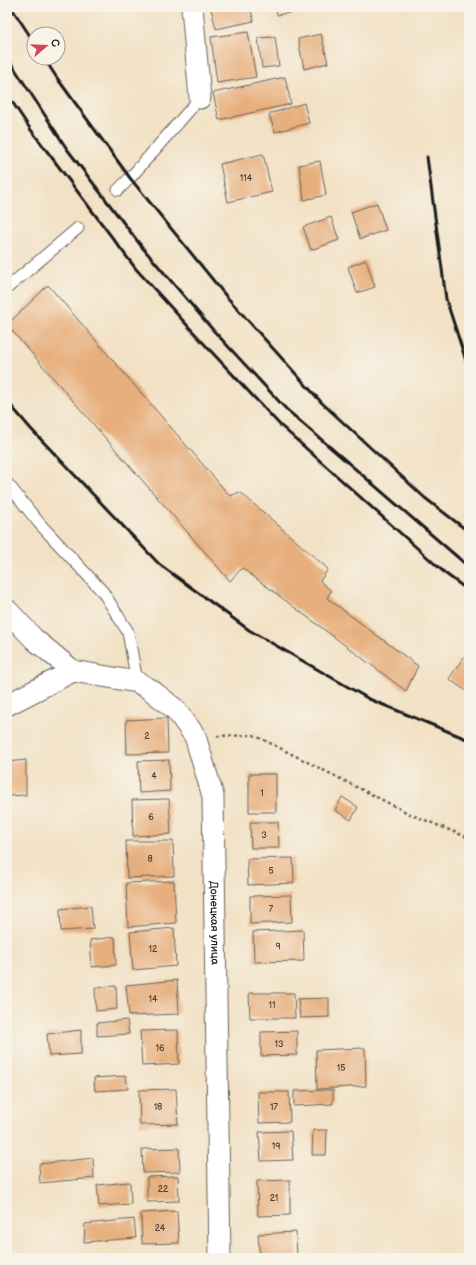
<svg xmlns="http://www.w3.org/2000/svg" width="476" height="1265" font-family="'Balsamiq Sans',sans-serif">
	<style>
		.building { fill: #e7af7d }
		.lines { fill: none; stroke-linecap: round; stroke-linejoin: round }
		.lane-casing { stroke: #676157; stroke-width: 13 }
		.street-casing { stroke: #676157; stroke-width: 23 }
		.path { stroke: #676157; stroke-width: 2.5; stroke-dasharray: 3 3; stroke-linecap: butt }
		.lane { stroke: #fff; stroke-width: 11 }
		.street { stroke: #fff; stroke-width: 21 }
		.rail { stroke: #1c1c1c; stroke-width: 3 }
		.labels { text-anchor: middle; stroke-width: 3; stroke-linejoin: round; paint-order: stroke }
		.number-label { font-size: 9px; fill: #4f4134 }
		.street-label { font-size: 11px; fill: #1c1c1c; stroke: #f7f3e8 }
	</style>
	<rect width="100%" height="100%" fill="#f7f3e8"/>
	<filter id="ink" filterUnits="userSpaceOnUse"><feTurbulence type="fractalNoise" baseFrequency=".025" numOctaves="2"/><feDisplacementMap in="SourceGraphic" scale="8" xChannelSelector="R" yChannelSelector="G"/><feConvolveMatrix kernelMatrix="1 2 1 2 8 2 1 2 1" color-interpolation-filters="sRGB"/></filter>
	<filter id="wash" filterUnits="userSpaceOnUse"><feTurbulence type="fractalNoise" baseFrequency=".012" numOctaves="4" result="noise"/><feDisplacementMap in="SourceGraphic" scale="16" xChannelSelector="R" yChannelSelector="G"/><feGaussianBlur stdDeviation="0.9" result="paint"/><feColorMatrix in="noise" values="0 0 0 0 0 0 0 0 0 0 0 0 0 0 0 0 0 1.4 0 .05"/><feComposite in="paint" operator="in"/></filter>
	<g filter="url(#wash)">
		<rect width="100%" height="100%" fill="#f2e1c5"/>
		<g id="blocks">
			<path class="building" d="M221 7H250L254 21 216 29 211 9Z
				M276 7H305V10L277 15Z
				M248 32 256 77 217 83 211 37Z
				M321 34 328 63 304 69 298 39Z
				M275 37 279 66 262 68 258 38Z
				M285 77 291 104 219 120 213 93Z
				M304 103 309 123 275 132 269 114Z
				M263 154 272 192 228 202 220 164Z
				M320 161 326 195 304 200 299 165Z
				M377 203 386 230 360 239 351 212Z
				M331 217 339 240 311 250 303 227Z
				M366 260 375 287 357 293 348 267Z
				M48 285 230 496 240 492 328 569 320 581 331 591 327 598 418 666 406 691 242 568 230 581 7 325Z
				M469 649V693L449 679Z
				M167 718 168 753 127 754 126 720Z
				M26 760V795L7 796V762Z
				M169 760 170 791 139 793 138 761Z
				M249 774H276V812H249Z
				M342 797 358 807 351 820 335 810Z
				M169 799 171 834 133 836 132 800Z
				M250 822H278L279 848H251Z
				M126 841H173L174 876 127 878Z
				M293 858 294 883 248 885 247 859Z
				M174 881 176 923 128 927 126 883Z
				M291 895 292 922 250 924V896Z
				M91 906 93 929 61 931 60 909Z
				M174 928 176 966 133 970 130 932Z
				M303 930 304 961 254 962 253 932Z
				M115 937 116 965 92 967 90 940Z
				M177 980 179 1014 129 1016 126 985Z
				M116 986 117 1009 96 1011 95 988Z
				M249 993H294L295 1018H250Z
				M329 998V1017L300 1018 298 999Z
				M127 1020 129 1034 97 1036V1023Z
				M81 1030V1054L49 1056 47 1034Z
				M178 1030 179 1064 142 1066 140 1031Z
				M297 1031V1055L261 1056V1032Z
				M365 1048 366 1086 317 1089 316 1050Z
				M126 1076 128 1089 95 1091 94 1078Z
				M176 1089 178 1124 140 1125 139 1090Z
				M333 1090V1104L294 1106V1091Z
				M258 1092H289L290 1122 259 1123Z
				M313 1130H327L326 1155H312Z
				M291 1131 293 1160 261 1161 259 1132Z
				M179 1148 180 1172 143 1173 142 1149Z
				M93 1158 94 1178 40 1183 39 1164Z
				M178 1176 179 1201 147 1202V1177Z
				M290 1180V1215L258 1216 257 1181Z
				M130 1182 131 1204 99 1206 97 1185Z
				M177 1211 179 1243 142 1244 141 1213Z
				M134 1219 136 1238 84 1242 85 1224Z
				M296 1232 297 1258H260L258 1234Z"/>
		</g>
	</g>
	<g filter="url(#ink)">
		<use href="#blocks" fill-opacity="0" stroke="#676157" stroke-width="1"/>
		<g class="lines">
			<defs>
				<path id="lane" d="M118 190 130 178 200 98
					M7 288 78 228
					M7 483 39 523 103 592 128 632 137 682"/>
				<g id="street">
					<path d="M192 7 200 98"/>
					<path id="s1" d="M7 610 34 639 73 671 137 682 151 690 176 710 195 736 213 796 220 1258"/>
					<path d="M7 705 73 671"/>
				</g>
			</defs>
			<use href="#lane" class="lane-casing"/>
			<use href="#street" class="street-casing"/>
			<path class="path" d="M217 736 254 735 410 814 469 838"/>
			<use href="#lane" class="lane"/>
			<use href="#street" class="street"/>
			<path class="rail" d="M11 7 34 42
				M7 57 67 149 142 247 213 330 287 410 469 567
				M44 58 57 78 130 178 226 296 322 403 425 498 469 532
				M7 94 31 130 136 269 207 347 280 425 446 574 469 591
				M427 157 446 299 469 370
				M7 401 31 429 159 564 249 630 369 699 469 740"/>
		</g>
	</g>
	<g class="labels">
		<g class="number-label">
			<text x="246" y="181">114</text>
			<text x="147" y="739">2</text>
			<text x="154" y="779">4</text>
			<text x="262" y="796">1</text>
			<text x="151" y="820">6</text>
			<text x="264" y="838">3</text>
			<text x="150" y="862">8</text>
			<text x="271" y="874">5</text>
			<text x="271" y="912">7</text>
			<text x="278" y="949">9</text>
			<text x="153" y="952">12</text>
			<text x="153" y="1002">14</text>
			<text x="272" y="1008">11</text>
			<text x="279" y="1047">13</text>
			<text x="160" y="1051">16</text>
			<text x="341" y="1071">15</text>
			<text x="158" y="1110">18</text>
			<text x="274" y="1110">17</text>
			<text x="276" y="1149">19</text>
			<text x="163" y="1192">22</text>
			<text x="274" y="1201">21</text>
			<text x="160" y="1231">24</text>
		</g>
		<g class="street-label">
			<text dy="4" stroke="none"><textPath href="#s1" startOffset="425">Донецкая улица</textPath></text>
		</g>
	</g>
	<rect width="476" height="1265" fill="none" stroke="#f7f3e8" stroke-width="24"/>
	<g transform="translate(46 46) rotate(71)"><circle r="19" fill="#f7f3e8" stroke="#9f9d96"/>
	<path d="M0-3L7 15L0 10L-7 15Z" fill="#d1495b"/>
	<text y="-6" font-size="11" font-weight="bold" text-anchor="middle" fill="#1c1c1c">С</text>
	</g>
</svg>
